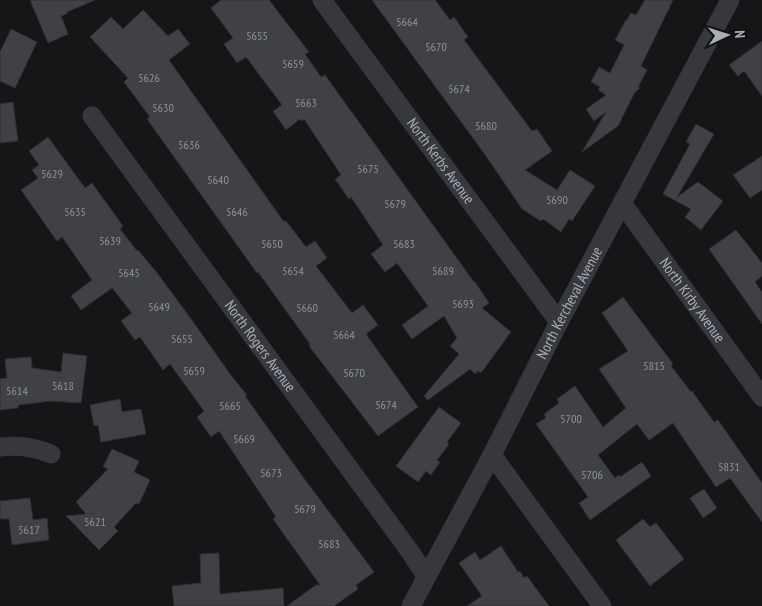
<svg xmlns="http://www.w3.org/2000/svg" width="762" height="606" font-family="'PT Sans Narrow',sans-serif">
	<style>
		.building { fill: #404145; stroke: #303034 }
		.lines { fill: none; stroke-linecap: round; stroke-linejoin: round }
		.street { stroke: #37383d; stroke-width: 19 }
		.labels { text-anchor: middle; stroke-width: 5; stroke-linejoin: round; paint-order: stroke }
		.number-label { font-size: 12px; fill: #8e929b }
		.street-label { font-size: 15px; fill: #a8adb8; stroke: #111113 }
	</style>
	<rect width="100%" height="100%" fill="#161618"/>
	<path class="building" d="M30 0H95L67 12V14L61 16 68 34 48 43Z
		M221 0H269L309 52 305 54 321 77 325 75 474 282H475L489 303 482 308 511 332 481 373 478 371 475 374 470 369 428 400 424 396 459 354 450 346 457 338 444 316 412 339 402 325 428 306 397 263 385 272 371 254 383 245 351 197 349 199 335 179 341 175 304 119 302 121 300 119 286 130 273 111 282 105 246 57 237 63 224 44 233 38 211 8Z
		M372 0H435L450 20 454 17 468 37 464 40 532 131 537 129 552 151 525 170 557 190 570 170 595 186 572 221 569 219 561 232 543 219 541 221 522 209 486 156Z
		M645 0H673L641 66 647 70 638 87 640 88 635 92 618 126 582 152 606 112 594 121 586 109 606 95 598 90 600 87 591 82 599 67 610 73 624 45 615 40 626 20H627L631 13 636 15Z
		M143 10 168 36 178 29 190 44 169 60 284 222 286 221 306 247 315 241 327 258 316 266 352 313 363 305 378 325 366 334 418 407 378 436 309 346 310 344 258 272 257 273 147 119 150 117 124 82 128 78 90 37 111 17 123 29Z
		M11 29 37 42 15 88 0 81V52Z
		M762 41V96L744 71 738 76 729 65Z
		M13 102 18 141 0 143V104Z
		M696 124 714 134 677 197 698 182 723 201 701 230 685 217 691 209 663 194 690 144 686 142Z
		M48 137 85 188 92 183 123 226 120 229 137 251 138 250 158 274 186 312 233 378 247 395 245 396 303 477 374 572 356 585 358 589 334 606H287L316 585H320L273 519 276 517 219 431 211 437 197 417 204 411 170 364 163 370 140 337 135 340 121 321 132 313 112 288 81 310 71 296 92 280 62 237 57 241 21 190 38 178 32 170 39 165 29 151Z
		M762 156V190L750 198 733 175Z
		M736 230 762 263V276L755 282 762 292V324L709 249Z
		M623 297 673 364 671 366 691 392 692 391 714 422 718 420 762 483V522L730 478 716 487 673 423 649 440 637 424 598 455 615 478 619 475 620 477 642 462 651 476 590 520 579 503 588 497 536 424 546 418 544 414 559 403 557 399 575 386 603 427 626 408 599 369 628 351 602 313Z
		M63 353 87 356 81 403 51 401 18 405V408L0 410V379L7 378 5 359 31 357 32 368 61 372Z
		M120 399 122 412 141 409 146 434 101 442 98 425 94 426 90 405Z
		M439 407 461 423 447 442 449 444 437 460 440 462 431 475 426 471 418 482 396 466Z
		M112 449 139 461 134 472 150 480 139 504 136 503 114 527 118 531 99 550 66 516 86 514 76 502 108 469 103 467Z
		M704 489 717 508 703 518 690 498Z
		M30 498 33 520 47 518 49 540 12 545 9 519H0V501Z
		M643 519 650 527 656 523 684 559 650 586 616 540Z
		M501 546 518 572 520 571 524 578 527 576 549 606H467L482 596 459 563 475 552 480 560Z
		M219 553 220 594 283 588 284 606H174L172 586 201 583 200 554Z"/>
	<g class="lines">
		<g class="street">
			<path id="s1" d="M322 0 559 322"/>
			<path id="s2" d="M92 116 411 553 426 576"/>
			<path id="s3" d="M622 203 762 397"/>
			<path d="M0 447C19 445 33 447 51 454"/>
			<path d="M492 455 602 606"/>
			<path id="s4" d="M411 606 492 455 559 322 730 0"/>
		</g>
	</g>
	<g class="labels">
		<g class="number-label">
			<text x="407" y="26">5664</text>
			<text x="257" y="40">5655</text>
			<text x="436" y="51">5670</text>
			<text x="293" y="68">5659</text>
			<text x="149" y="82">5626</text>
			<text x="459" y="93">5674</text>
			<text x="306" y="107">5663</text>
			<text x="163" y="112">5630</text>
			<text x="486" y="130">5680</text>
			<text x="189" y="149">5636</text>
			<text x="368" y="173">5675</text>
			<text x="52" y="178">5629</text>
			<text x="218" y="184">5640</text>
			<text x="557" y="204">5690</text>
			<text x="395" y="208">5679</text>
			<text x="75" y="216">5635</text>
			<text x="237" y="216">5646</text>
			<text x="110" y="245">5639</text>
			<text x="272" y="248">5650</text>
			<text x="404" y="248">5683</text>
			<text x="293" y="275">5654</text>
			<text x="443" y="275">5689</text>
			<text x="129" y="277">5645</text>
			<text x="463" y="308">5693</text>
			<text x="159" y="311">5649</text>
			<text x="307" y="312">5660</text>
			<text x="344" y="339">5664</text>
			<text x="182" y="343">5655</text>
			<text x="654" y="370">5815</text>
			<text x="194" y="375">5659</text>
			<text x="354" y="377">5670</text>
			<text x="63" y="390">5618</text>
			<text x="17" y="395">5614</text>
			<text x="386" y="409">5674</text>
			<text x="230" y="410">5665</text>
			<text x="571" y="423">5700</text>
			<text x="244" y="443">5669</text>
			<text x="729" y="471">5831</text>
			<text x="271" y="477">5673</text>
			<text x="592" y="479">5706</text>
			<text x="305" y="513">5679</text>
			<text x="95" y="526">5621</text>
			<text x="29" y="534">5617</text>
			<text x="329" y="548">5683</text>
		</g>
		<g class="street-label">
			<text dy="5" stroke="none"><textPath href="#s1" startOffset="200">North Kerbs Avenue</textPath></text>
			<text dy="5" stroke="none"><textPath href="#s3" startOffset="120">North Kirby Avenue</textPath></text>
			<text dy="5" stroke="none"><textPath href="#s4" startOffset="342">North Kercheval Avenue</textPath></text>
			<text dy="5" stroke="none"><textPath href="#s2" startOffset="285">North Rogers Avenue</textPath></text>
		</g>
	</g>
	<g transform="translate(727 35) rotate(86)" stroke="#111113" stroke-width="4" paint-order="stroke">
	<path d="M0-4L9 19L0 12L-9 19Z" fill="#a8adb8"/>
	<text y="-8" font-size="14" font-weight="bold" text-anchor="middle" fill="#a8adb8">N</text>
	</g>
</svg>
